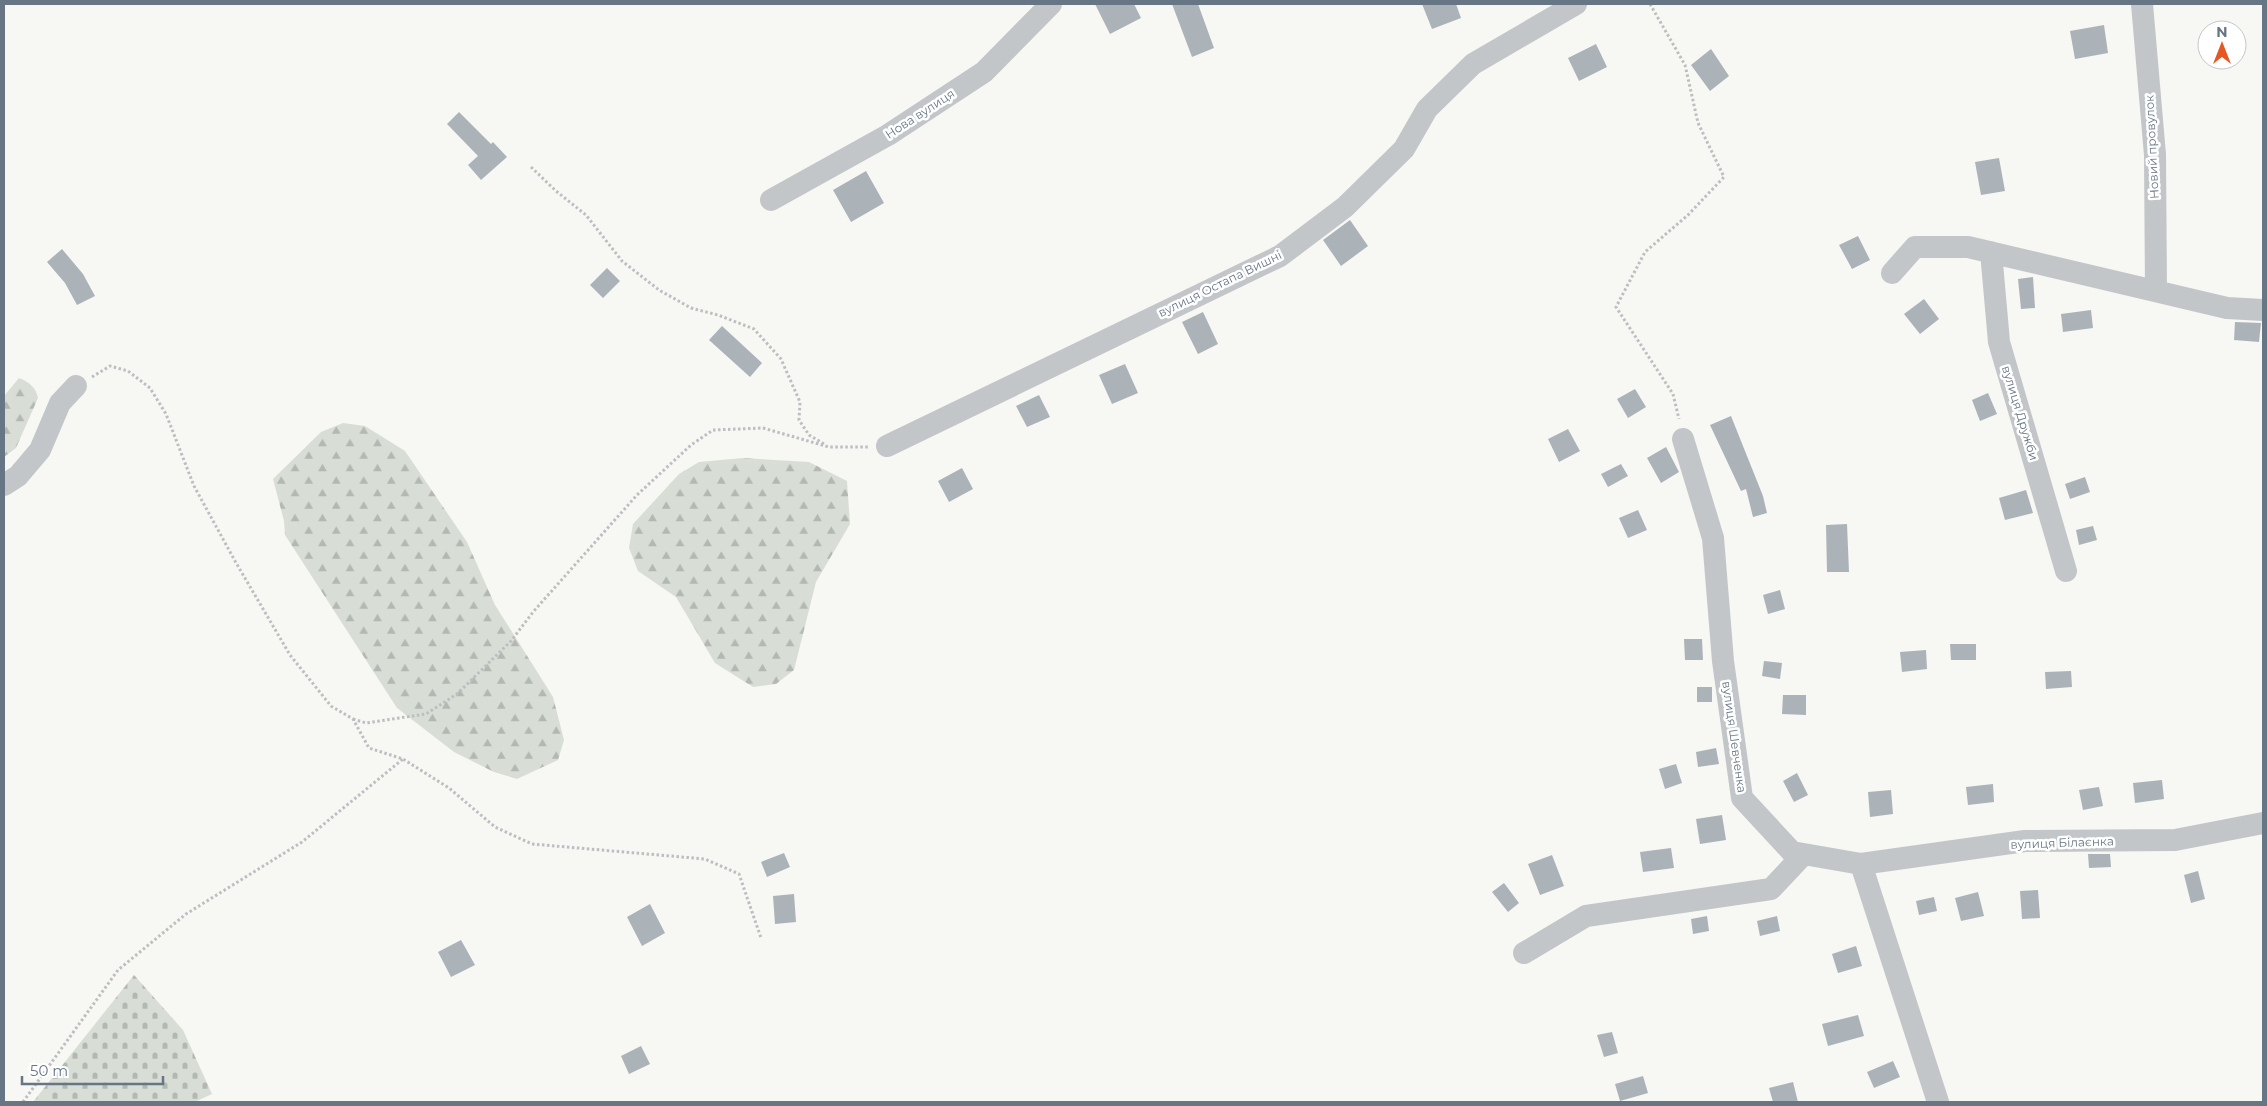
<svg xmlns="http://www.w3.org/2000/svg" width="2267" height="1106" font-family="Montserrat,sans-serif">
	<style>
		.forest { fill: url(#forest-firs) }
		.cemetery { fill: url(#cemetery-stones) }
		.building { fill: #abb3b9 }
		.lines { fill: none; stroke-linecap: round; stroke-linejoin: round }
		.path { stroke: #bcbec1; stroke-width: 3; stroke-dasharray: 2.5 2.5; stroke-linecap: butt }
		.street { stroke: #c2c6c9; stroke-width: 22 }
		.labels { text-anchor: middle; stroke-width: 5; stroke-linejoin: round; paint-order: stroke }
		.street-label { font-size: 12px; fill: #667685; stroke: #fff }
	</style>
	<defs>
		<pattern id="forest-firs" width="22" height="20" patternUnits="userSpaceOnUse" patternTransform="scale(1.25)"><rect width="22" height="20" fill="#d8ded5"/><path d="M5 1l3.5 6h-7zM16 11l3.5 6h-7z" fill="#b3b9b2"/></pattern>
		<pattern id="cemetery-stones" width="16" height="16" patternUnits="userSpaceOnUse" patternTransform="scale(1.25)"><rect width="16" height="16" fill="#d8ded5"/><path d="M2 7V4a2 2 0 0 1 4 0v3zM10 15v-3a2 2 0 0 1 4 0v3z" fill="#b3b9b2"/></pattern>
	</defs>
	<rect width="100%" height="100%" fill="#f7f7f4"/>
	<path class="forest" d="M19 378C29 382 36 387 38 398L16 448 4 457V396Z
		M343 423 365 426 405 451 467 542 495 605 553 697 564 740 558 760 517 779 494 772 454 752 397 708 285 535 284 521 273 479 321 432Z
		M743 458 809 462 847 481 850 524 816 582 794 670 776 684 753 687 715 663 676 597 638 571 629 548 633 524 679 474 699 462Z"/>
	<path class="cemetery" d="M134 975 183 1030 212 1094 195 1102H33Z"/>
	<path class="building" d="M1095 4H1134L1141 18 1110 34Z
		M1172 4H1198L1214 48 1192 57Z
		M1422 4H1456L1461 18 1432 29Z
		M2104 25 2108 53 2075 59 2070 31Z
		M1596 44 1607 67 1579 81 1568 58Z
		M1711 49 1729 76 1710 91 1691 65Z
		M459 112 491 144 493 142 507 157 481 180 468 165 478 156 447 124Z
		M1999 158 2005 191 1981 195 1975 162Z
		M866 171 884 203 851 222 833 190Z
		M1350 220 1368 246 1341 266 1323 240Z
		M1858 236 1870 260 1852 269 1839 245Z
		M62 249 83 274 95 296 77 305 65 283 47 262Z
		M607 268 620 281 603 298 590 285Z
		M2033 277 2035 308 2021 309 2018 279Z
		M1924 299 1939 319 1920 334 1904 314Z
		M2091 310 2093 328 2063 332 2061 314Z
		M1203 312 1218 344 1198 354 1182 322Z
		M2235 322 2261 323 2259 342 2234 340Z
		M722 326 762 363 750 377 709 340Z
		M1125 364 1138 393 1112 404 1099 375Z
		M1635 389 1646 407 1628 418 1617 399Z
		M1988 393 1997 414 1980 421 1972 400Z
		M1039 395 1050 417 1027 427 1016 406Z
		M1731 416 1763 496 1767 513 1753 517 1746 489 1741 491 1710 425Z
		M1568 429 1580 451 1559 462 1548 439Z
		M1666 447 1679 472 1661 483 1647 458Z
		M1621 464 1628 476 1608 487 1601 474Z
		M962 468 973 489 949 502 938 481Z
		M2085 477 2090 492 2070 499 2065 484Z
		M2026 490 2033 513 2005 520 1999 498Z
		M1638 510 1647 530 1628 538 1619 518Z
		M1847 524 1849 572H1827L1826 525Z
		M2093 526 2097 540 2079 545 2076 530Z
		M1780 590 1785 609 1768 614 1763 595Z
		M1684 639H1702L1703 660H1685Z
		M1950 644H1976V660H1951Z
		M1926 650 1927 669 1902 672 1900 652Z
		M1764 661 1782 663 1780 679 1762 676Z
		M2071 671 2072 687 2046 689 2045 672Z
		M1697 687H1712V702H1697Z
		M1783 695H1806V715L1782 714Z
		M1716 748 1719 764 1698 767 1696 752Z
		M1676 764 1682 783 1665 789 1659 769Z
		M1797 773 1808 795 1794 802 1783 781Z
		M2162 780 2164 799 2135 803 2133 783Z
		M1993 784 1994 802 1968 805 1966 787Z
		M2099 787 2103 806 2083 810 2079 790Z
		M1891 790 1893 814 1870 817 1868 792Z
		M1722 815 1726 840 1700 844 1696 819Z
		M1671 848 1674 868 1643 872 1640 852Z
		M784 853 790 867 767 877 761 862Z
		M2088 854H2110L2111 867 2089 868Z
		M1552 855 1564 886 1540 895 1528 864Z
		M2198 871 2205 899 2191 903 2184 875Z
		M1504 883 1519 903 1508 912 1492 892Z
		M2038 890 2040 918 2022 919 2020 891Z
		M1978 892 1984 916 1961 921 1955 898Z
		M794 894 796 922 775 924 773 896Z
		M1934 897 1937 911 1919 915 1916 901Z
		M650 904 665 933 642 946 627 917Z
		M1707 916 1709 931 1693 934 1691 919Z
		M1777 916 1780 931 1760 936 1757 921Z
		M461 940 475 965 451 977 438 952Z
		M1856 946 1862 966 1838 973 1832 954Z
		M1858 1015 1864 1036 1828 1046 1822 1024Z
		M1612 1032 1618 1053 1604 1057 1597 1035Z
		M641 1046 650 1064 629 1074 621 1056Z
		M1893 1061 1900 1077 1874 1088 1867 1072Z
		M1643 1076 1648 1093 1620 1101 1615 1084Z
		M1793 1082 1798 1102H1773L1769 1088Z"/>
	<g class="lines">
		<path class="path" d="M1650 4 1685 65 1698 123 1724 177 1688 215 1645 252 1616 307 1673 394 1679 419
			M531 167 556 191 586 215 622 261 659 290 691 308 718 315 754 329 781 359 800 402 799 420 809 435 824 444
			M92 377 110 366 128 371 150 388 166 414 194 486 235 561 290 655 331 706 353 719 369 748 403 759 449 788 495 827 532 844 705 859 739 874 761 938
			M353 719 366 723 426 714 457 694 511 641 533 612 637 495 691 445 713 430 763 428 829 447H869
			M23 1102 118 970 186 914 302 842 403 759"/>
		<path class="street" d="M2142 4 2155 155 2156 291
			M771 200 888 135 984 72 1051 4
			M1991 252 1999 342 2066 571
			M1892 273 1915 247H1968L2227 308 2263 310
			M1683 439 1713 538 1723 661 1742 798 1792 852 1861 864 1938 1102
			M887 446 1280 256 1345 207 1404 149 1427 109 1473 64 1576 4
			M4 485 18 476 40 450 60 403 76 386
			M1861 864 2025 841 2175 840 2263 823
			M1524 953 1586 916 1771 889 1804 854"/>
	</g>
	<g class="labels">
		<g class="street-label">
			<text transform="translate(920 114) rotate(-33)" y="4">Нова вулиця</text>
			<text transform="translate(2152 147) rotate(-93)" y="4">Новий провулок</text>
			<text transform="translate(1220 284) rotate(-26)" y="4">вулиця Остапа Вишні</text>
			<text transform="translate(2020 413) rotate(73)" y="4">вулиця Дружби</text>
			<text transform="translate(1734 737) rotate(82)" y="4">вулиця Шевченка</text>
			<text transform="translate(2062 843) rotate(-2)" y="4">вулиця Білаєнка</text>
		</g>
	</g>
	<rect width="2267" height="1106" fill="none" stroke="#667685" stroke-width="10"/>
	<g transform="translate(2222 45)"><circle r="24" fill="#ffffff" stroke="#c2c8ce"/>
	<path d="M0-4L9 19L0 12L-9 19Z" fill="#e55826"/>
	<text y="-8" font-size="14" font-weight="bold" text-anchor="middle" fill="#667685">N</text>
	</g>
	<path d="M22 1076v8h141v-8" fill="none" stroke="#667685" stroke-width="2.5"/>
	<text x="30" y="1076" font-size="15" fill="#667685" stroke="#ffffff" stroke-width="4" paint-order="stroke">50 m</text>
</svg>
